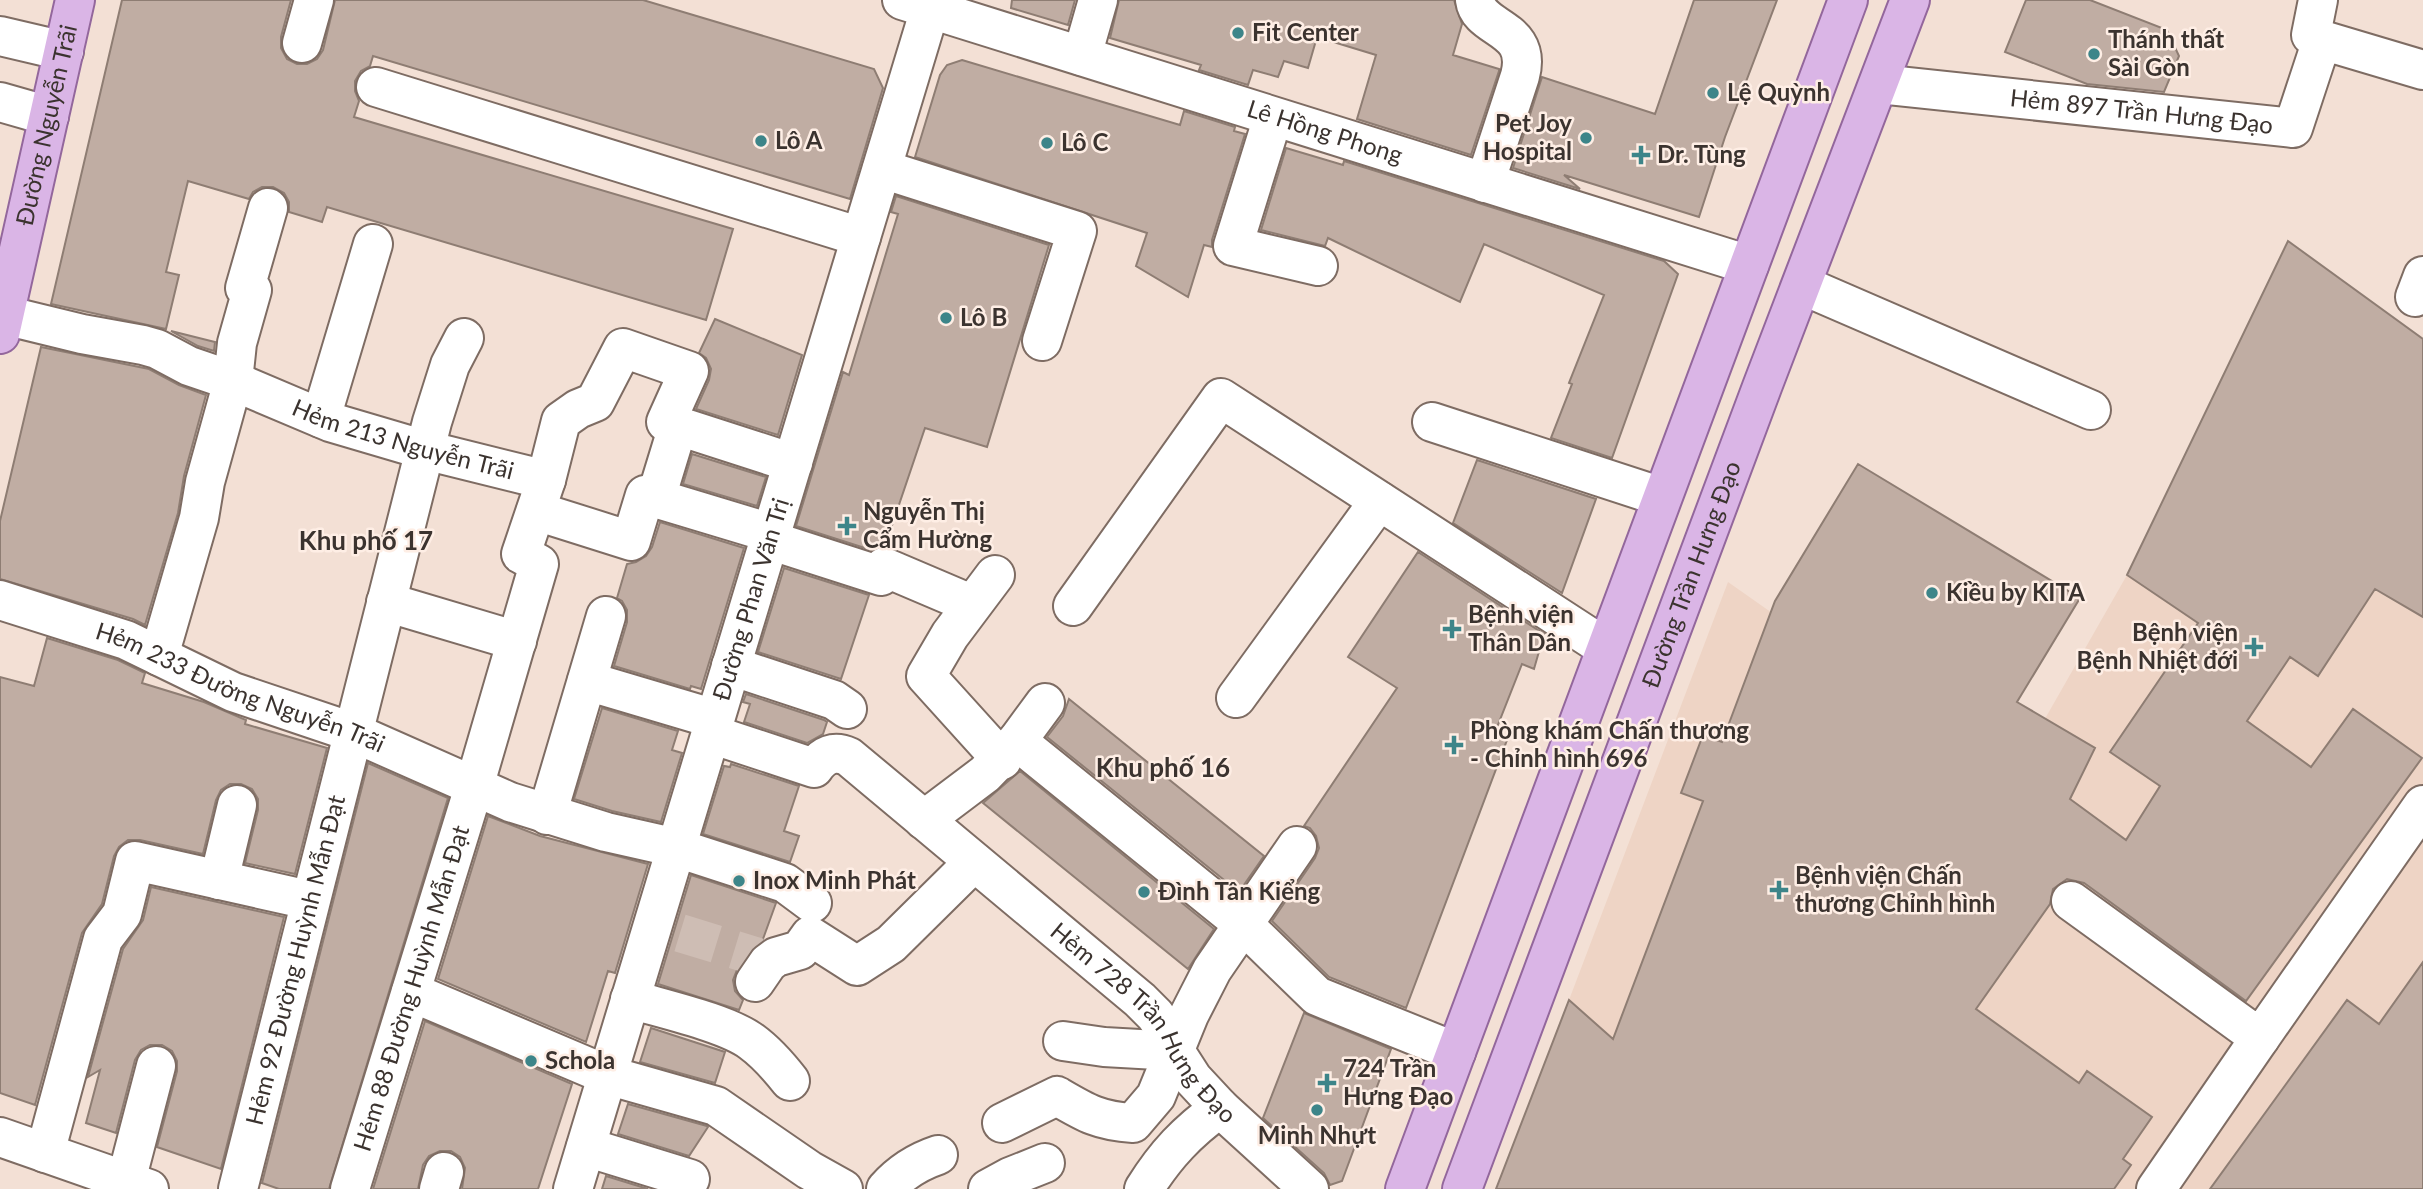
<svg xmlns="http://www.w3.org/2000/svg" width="2423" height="1189" font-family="Lato,sans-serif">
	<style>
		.built { fill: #eed4c5 }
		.building { fill: #c0ada3; stroke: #8e7d73; stroke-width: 2 }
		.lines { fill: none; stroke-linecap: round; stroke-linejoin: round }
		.minor-tunnel { stroke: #cebdb4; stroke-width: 38; stroke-dasharray: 38 19; stroke-linecap: butt }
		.minor-casing { stroke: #7e6c63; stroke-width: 42 }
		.major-casing { stroke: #93679c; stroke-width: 42 }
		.minor { stroke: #fff; stroke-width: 38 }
		.major { stroke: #dab5e6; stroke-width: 38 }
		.poi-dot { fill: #3d8589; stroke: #feeee5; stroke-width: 2.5 }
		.labels { text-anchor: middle; stroke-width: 5; stroke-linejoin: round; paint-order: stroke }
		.poi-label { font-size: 24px; font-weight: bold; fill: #3b332f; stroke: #feeee5; text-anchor: start }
		.street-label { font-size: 24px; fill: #3b332f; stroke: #feeee5 }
		.neighbourhood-label { font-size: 26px; font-weight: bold; fill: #3b332f; stroke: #feeee5 }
	</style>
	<rect width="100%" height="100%" fill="#f3e0d5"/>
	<path class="built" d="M2288 241 2423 339V1189H1586L1661 1082 1569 1000 1728 582 2010 780 2127 575Z"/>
	<path class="building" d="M122 0H291L281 37V48L287 59 297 64H307L317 59 323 50 335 0H643L874 69 883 88 850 199 373 56 370 66 361 71 355 81V91L359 101 354 117 733 229 706 320 327 207 322 222 289 212V202L284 193 273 187H262L253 192 249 199 188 181 166 272 179 275 166 329 51 304Z
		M1012 0H1075L1068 25 1011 8Z
		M1119 0H1454L1462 24 1453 55 1499 69V71L1471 155 1357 119 1376 55 1317 37 1308 68 1284 61 1278 77 1253 70 1248 85 1199 70 1201 65 1110 38Z
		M1694 0H1777L1725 137 1699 217 1564 175 1580 189 1513 168 1542 77 1655 114Z
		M2026 0H2090L2167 30 2179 56 2164 92 2087 84 2005 52Z
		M962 60 1180 125 1184 111 1235 127 1234 131 1245 134 1212 240V247L1204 245 1188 297 1136 266 1147 233 915 157 940 75 947 65Z
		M1286 148 1343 165 1344 161 1664 261 1678 274 1612 458 1551 438 1572 384 1569 383 1604 295 1484 244 1460 302 1328 238 1325 246 1261 230Z
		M896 196 1049 245 987 447 925 428 885 546 871 550 796 526 843 372 849 375 898 214 891 212Z
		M2288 241 2423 339V617L2375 589 2318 676 2290 657 2247 721 2311 767 2353 709 2422 758 2246 1001 2084 883 2067 879 2053 889 2050 904 1976 1009 2079 1083 2087 1071 2152 1117 2123 1159 2131 1165 2114 1189H1496L1569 1000 1613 1039 1703 801 1681 793 1703 735 1722 742 1775 601 1858 464 2080 598 2017 702 2095 748 2070 799 2126 840 2160 786 2110 752 2198 623 2127 575Z
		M715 319 802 355 778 435 696 409 709 380 711 369 706 358 699 353Z
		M171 331 215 342 214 351 198 346Z
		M41 347 149 369 179 385 206 395 184 476 178 513 145 625 133 619 0 579V521Z
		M692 454 766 477 757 506 683 484Z
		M1477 460 1596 499 1562 593 1453 523Z
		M660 522 744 548 701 689 691 686 690 689 614 666 627 622V610L622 601 617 598 627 564 636 562 646 556 652 547Z
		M1418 552 1544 634 1534 669 1522 664 1494 735 1507 740 1406 1008 1329 977 1272 921 1315 858 1319 848 1316 836 1310 828 1304 826 1397 688 1348 657Z
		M784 568 869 595 841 679 758 652Z
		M47 638 118 660 145 673 142 683 204 702 246 720 245 724 327 748 295 874 245 863 258 810V799L252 789 241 784H230L221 790 216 800 203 854 140 840H128L119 847 114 856 102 904 82 933 35 1105 0 1093V677L34 686Z
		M746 694 824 720 827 722 823 734 807 743 744 722 750 704 743 702Z
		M1069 699 1264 856 1239 892 1047 737 1063 716Z
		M602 708 678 731 672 750 682 753 661 822 612 811 574 799Z
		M368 763 448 798 329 1189H279L262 1183Z
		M731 764 799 786 784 831 799 836 790 862 703 834 724 766 730 767Z
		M1020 771 1214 929 1188 969 983 803Z
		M488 816 540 836 648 864 615 973 608 971 586 1042 438 979Z
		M691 875 776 903 763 939 750 951 737 970 733 980 735 991 743 1000 739 1010 658 984Z
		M151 887 284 917 221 1169 157 1147 177 1071V1061L172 1051 162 1045H150L141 1050 135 1060 116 1133 86 1123 100 1070 88 1077 123 949 143 920Z
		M2423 962V1189H2210L2347 1000 2379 1024Z
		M1304 1013 1391 1049 1342 1181 1330 1185 1324 1173 1263 1118Z
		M425 1021 572 1084 538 1189H462L465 1168 460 1157 451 1151H440L429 1156 423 1165 418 1189H373Z
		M651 1028 725 1052 715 1083 640 1062Z
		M628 1104 707 1126 708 1127 689 1156 618 1134Z
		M606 1176 648 1189H602Z"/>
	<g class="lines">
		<path class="minor-tunnel" d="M680 933 758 957"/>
		<defs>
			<g id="minor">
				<path id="s1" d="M902 0 1749 265"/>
				<path d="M1475 0C1479 31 1533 26 1520 76L1485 183"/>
				<path d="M2318 0 2311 35 2322 40"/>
				<path d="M0 36 64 51"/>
				<path d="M302 43 314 0"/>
				<path d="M1082 56 1098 0"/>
				<path id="s2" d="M1879 84 2293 128 2322 40 2423 70"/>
				<path d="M376 87 861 237"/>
				<path d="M0 102 49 116"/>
				<path d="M1273 117 1233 246 1318 266"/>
				<path d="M882 169 1077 231 1042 341"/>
				<path d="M1802 285 2091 410"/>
				<path d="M2415 297 2423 276"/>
				<path id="s3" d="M4 315 82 334 143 345 157 349 189 366 233 381 330 422 425 450 546 480"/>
				<path d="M321 418 373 244"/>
				<path d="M1432 422 1662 497"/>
				<path d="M656 498 678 426"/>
				<path d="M536 511 631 541 645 495 771 533"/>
				<path d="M769 540 881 576 884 567 971 604"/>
				<path d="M995 575 950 635 926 676 1002 760"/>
				<path id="s4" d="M0 600 126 640 233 692 352 732 510 802 606 832 677 848 785 883 812 903"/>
				<path d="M386 602 517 641"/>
				<path d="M1073 606 1221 398 1606 648"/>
				<path d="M159 656 199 518 205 482 233 381 237 343 252 290 245 288 268 208"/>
				<path d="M731 666 834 700 847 709"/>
				<path d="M587 681 715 719"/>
				<path d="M1236 698 1379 501"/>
				<path d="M1045 703 1017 741 1243 924 1317 996 1456 1052"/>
				<path id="s5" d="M711 734 814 768C823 755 834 750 849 757L1140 1000 1155 1015 1169 1035 1175 1051 1193 1079 1220 1108 1309 1189"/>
				<path d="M547 815 606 616"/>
				<path d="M924 820 985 774 1017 741"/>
				<path d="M219 880 237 805"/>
				<path d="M2071 901 2260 1038 2423 805"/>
				<path d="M755 982 768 963 776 957 800 950 810 936 857 966 891 944 974 862"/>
				<path d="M411 992 607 1075 716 1106 809 1170 843 1189"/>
				<path d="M630 999C663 1009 727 1023 752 1042 767 1053 779 1067 790 1081"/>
				<path d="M1063 1041 1104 1047 1175 1051"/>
				<path d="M1002 1123 1057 1096C1086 1113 1099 1121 1133 1123L1156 1096 1189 1015 1212 970 1297 846"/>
				<path d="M0 1137 149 1189"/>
				<path d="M586 1147 690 1179"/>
				<path d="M45 1153 103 939 122 914 135 861 309 900"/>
				<path d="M126 1181 156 1066"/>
				<path id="s6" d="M238 1189 432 422 450 365 464 338"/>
				<path id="s7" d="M350 1189 474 787 539 564 521 554 546 480 561 421 578 409 595 402 623 348 689 371 666 422 793 463"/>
				<path d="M439 1189 444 1172"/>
				<path id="s8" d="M573 1189 930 9"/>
				<path d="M886 1189C901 1172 917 1162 938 1155"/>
				<path d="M988 1189 1010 1177 1045 1163"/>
				<path d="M1144 1189C1166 1154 1187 1132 1220 1108"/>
				<path d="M2156 1189 2260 1038"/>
			</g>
			<g id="major">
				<path id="s9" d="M0 334 75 0"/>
				<path d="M1405 1189 1848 0"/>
				<path id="s10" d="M1462 1189 1762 387 1910 0"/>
			</g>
		</defs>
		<use href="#minor" class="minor-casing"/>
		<use href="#major" class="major-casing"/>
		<use href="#minor" class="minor"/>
		<use href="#major" class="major"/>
	</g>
	<g class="poi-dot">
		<circle cx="1238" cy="33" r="7"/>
		<circle cx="2094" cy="54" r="7"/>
		<circle cx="1713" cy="93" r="7"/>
		<circle cx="1586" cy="138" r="7"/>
		<circle cx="761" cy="141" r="7"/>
		<circle cx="1047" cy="143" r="7"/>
		<path d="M1637.5 144.5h7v7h7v7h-7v7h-7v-7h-7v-7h7z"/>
		<circle cx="946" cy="318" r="7"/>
		<path d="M843.5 515.5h7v7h7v7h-7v7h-7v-7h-7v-7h7z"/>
		<circle cx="1932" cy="593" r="7"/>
		<path d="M1448.5 618.5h7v7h7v7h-7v7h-7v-7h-7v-7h7z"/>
		<path d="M2250.5 636.5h7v7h7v7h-7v7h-7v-7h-7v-7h7z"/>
		<path d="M1450.5 734.5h7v7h7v7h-7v7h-7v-7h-7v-7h7z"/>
		<circle cx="739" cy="881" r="7"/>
		<path d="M1775.5 879.5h7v7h7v7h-7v7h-7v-7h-7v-7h7z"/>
		<circle cx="1144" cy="892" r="7"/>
		<circle cx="531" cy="1061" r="7"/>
		<path d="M1323.5 1072.5h7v7h7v7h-7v7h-7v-7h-7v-7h7z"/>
		<circle cx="1317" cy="1110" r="7"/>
	</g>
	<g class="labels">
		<g class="poi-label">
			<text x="1252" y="41">Fit Center</text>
			<text x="2108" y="48">Thánh thất<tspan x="2108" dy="28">Sài Gòn</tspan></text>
			<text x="1727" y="101">Lệ Quỳnh</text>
			<text x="1572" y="132" text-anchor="end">Pet Joy<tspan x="1572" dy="28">Hospital</tspan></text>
			<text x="775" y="149">Lô A</text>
			<text x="1061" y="151">Lô C</text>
			<text x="1657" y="163">Dr. Tùng</text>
			<text x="960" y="326">Lô B</text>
			<text x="863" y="520">Nguyễn Thị<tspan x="863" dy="28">Cẩm Hường</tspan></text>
			<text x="1946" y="601">Kiều by KITA</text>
			<text x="1468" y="623">Bệnh viện<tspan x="1468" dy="28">Thân Dân</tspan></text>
			<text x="2238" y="641" text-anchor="end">Bệnh viện<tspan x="2238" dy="28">Bệnh Nhiệt đới</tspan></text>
			<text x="1470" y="739">Phòng khám Chấn thương<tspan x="1470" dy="28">- Chỉnh hình 696</tspan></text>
			<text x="1795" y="884">Bệnh viện Chấn<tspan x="1795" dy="28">thương Chỉnh hình</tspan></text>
			<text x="753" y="889">Inox Minh Phát</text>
			<text x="1158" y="900">Đình Tân Kiểng</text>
			<text x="545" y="1069">Schola</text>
			<text x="1343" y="1077">724 Trần<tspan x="1343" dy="28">Hưng Đạo</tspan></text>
			<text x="1317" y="1144" text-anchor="middle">Minh Nhựt</text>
		</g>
		<g class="street-label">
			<text dy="8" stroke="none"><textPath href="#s2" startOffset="264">Hẻm 897 Trần Hưng Đạo</textPath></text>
			<text dy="8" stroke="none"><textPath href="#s9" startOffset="214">Đường Nguyễn Trãi</textPath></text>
			<text dy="8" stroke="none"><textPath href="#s1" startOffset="443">Lê Hồng Phong</textPath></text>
			<text dy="8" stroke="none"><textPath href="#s3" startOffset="420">Hẻm 213 Nguyễn Trãi</textPath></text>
			<text dy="8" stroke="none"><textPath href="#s10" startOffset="656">Đường Trần Hưng Đạo</textPath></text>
			<text dy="8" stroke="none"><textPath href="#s8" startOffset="616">Đường Phan Văn Trị</textPath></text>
			<text dy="8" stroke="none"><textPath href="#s4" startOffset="256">Hẻm 233 Đường Nguyễn Trãi</textPath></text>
			<text dy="8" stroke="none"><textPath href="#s6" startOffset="236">Hẻm 92 Đường Huỳnh Mẫn Đạt</textPath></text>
			<text dy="8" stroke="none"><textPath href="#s7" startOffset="210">Hẻm 88 Đường Huỳnh Mẫn Đạt</textPath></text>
			<text dy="8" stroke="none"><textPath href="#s5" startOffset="548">Hẻm 728 Trần Hưng Đạo</textPath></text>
		</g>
		<g class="neighbourhood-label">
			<text x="366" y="550">Khu phố 17</text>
			<text x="1163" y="777">Khu phố 16</text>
		</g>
	</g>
</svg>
